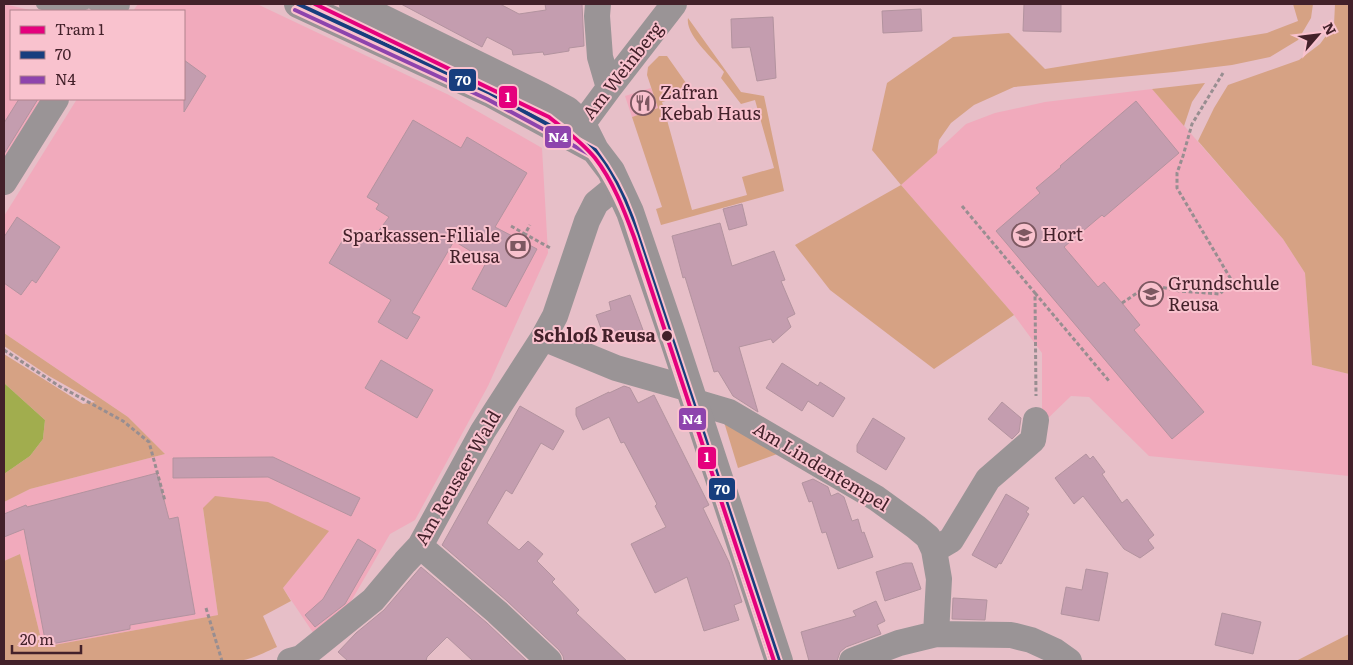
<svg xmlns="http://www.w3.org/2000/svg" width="1353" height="665" font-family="Literata,serif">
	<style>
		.built { fill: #f1aabc }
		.green { fill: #d6a284 }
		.water { fill: #a1ad4e }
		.building { fill: #c49daf; stroke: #b3939f }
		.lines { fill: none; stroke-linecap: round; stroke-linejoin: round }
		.path { stroke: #988e91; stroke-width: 3; stroke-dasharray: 4 2.5; stroke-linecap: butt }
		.service { stroke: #9a9496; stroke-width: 12 }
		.minor { stroke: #9a9496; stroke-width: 26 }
		.tertiary { stroke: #9a9496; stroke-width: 28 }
		.bus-1-casing { stroke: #f9c2ce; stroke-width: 8 }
		.bus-2-casing { stroke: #f9c2ce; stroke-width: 8 }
		.bus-1 { stroke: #173e7e; stroke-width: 4 }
		.bus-2 { stroke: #8e44ad; stroke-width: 4 }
		.tram-1-casing { stroke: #f9c2ce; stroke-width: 8 }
		.tram-1 { stroke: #e5007d; stroke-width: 4 }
		.stop-dot { fill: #43212a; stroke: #f9c2ce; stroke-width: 2 }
		.labels { text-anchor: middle; stroke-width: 4; stroke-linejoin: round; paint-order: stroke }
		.street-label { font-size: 18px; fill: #43212a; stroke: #f9c2ce }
		.poi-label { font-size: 18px; fill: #43212a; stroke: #f9c2ce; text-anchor: start }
		.stop-label { font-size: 18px; font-weight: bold; fill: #43212a; stroke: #f9c2ce; text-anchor: end }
		.line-badge { stroke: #f9c2ce; stroke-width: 2 }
		.badge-label { font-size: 14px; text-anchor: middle; font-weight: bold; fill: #fff }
	</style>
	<rect width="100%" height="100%" fill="#e7bfc8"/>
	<path class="built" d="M4 4 34 11H11V99H45L4 167Z
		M138 4H257L449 95 542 148 548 253 488 386 415 520 390 534 342 617 316 637 283 588 328 531 203 509 218 615 43 647 20 554 4 561V502L30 489 165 454 128 417 4 333V216L77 99H184V11H133Z
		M651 88 658 108 632 117 625 96Z
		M1152 89 1283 239 1305 273 1312 365 1349 374V476L1149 456 1089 397 1071 396 1042 424V353L1014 315 901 185 966 124 995 113 1045 102Z"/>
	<path class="green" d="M1293 4H1313L1311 18 1298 40 1270 57 1232 65 1174 72 1014 87 974 105 951 123 939 140 937 153 901 185 1014 315 934 369 830 290 795 245 901 185 872 150 887 83 953 37 1009 33 1045 69 1267 33 1298 21Z
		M1335 4H1349V374L1312 365 1305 273 1283 239 1198 141 1214 108 1228 85 1299 60 1320 44 1334 25Z
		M688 18 741 92 764 96 784 191 661 225 656 209 662 207 632 117 658 108 647 75 648 67 659 56H667L691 90 686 95 662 102 692 210 747 195 742 177 774 168 755 100 741 104 721 78 724 72C714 59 685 35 688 18Z
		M1205 83 1192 102 1184 126 1152 89Z
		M4 333 128 417 165 454 30 489 4 502V474L30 456 43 439 45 420 4 383V354L83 404 95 402 49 376 4 346Z
		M724 422 780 453 738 468Z
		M215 496 268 502 329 531 283 588 291 601 263 616 277 647C265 652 244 664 231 660L225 661H4V561L20 554 43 647 218 615 203 508Z
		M1349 634V661H1296Z"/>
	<path class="water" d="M4 383 45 420 43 439 30 456 4 474Z"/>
	<path class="building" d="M401 4H500L519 14 546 10 545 4H582L584 46 569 48V51L544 55 543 52 513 55 512 50 487 37 482 47Z
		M1024 4H1061V32L1023 31Z
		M921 9 922 31 883 33 882 11Z
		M773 17 776 78 757 81 750 47 732 48 731 19Z
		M184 60 206 76 184 112Z
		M19 99H38L4 154V123Z
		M1136 101 1179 153 1104 217 1102 215 1064 247 1098 287 1104 282 1122 303 1140 325 1134 330 1204 412 1172 439 996 231 1040 193 1036 188 1061 167 1060 166Z
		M413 120 461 148 467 137 527 173 495 227 537 249 506 307 472 289 487 261 454 241 412 313 420 317 407 339 378 322 391 300 329 263 347 233 360 242 374 237 389 217 376 209 379 204 367 197Z
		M742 204 747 225 729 230 723 209Z
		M17 217 60 247 36 283 32 280 21 295 4 283V237Z
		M720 223 732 266 774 251 785 280 781 281 795 314 787 318 791 327 773 343 771 339 739 347 758 412 733 396 718 371 714 372 685 277 683 278 672 236Z
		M630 295 643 330 622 338 619 330 604 336 596 315 611 310 609 302Z
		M381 360 433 390 417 418 365 388Z
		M782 363 818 386 820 382 845 398 833 417 808 401 802 411 766 388Z
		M624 386 630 388 638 403 654 395 709 505 703 508 729 562 742 602 734 605 739 620 704 631 687 577 655 593 631 544 666 527 655 506 657 504 624 442 621 443 609 417 583 430 576 415V408L609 392V393Z
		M1002 402 1021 418 1019 432 1012 439 988 419Z
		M520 406 564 431 553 450 541 443 512 494 506 490 487 523 519 550 528 541 543 554 537 561 555 579 552 582 579 610 576 613 627 661H564L563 656 559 650 507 601 442 545Z
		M873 418 905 438 886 470 857 452V445Z
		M1086 454 1090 459 1093 456 1105 472 1102 474 1122 503 1127 499 1154 535 1148 540 1154 548 1140 558 1124 549 1083 496 1074 504 1055 478Z
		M273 457 360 498 351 516 268 477 173 478V458Z
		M157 473 169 519 178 517 195 614 130 625V629L46 645 24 529 4 537V514L26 505 27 507Z
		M813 479 828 487 831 496 838 493 844 497 852 521 858 519 862 533 864 532 873 557 838 569 826 532 822 533 812 501 809 502 802 483Z
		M1006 494 1029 508 1026 512 1029 514 1001 564 999 563 996 568 972 555Z
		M358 539 376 550 345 604 315 627 305 615 323 599Z
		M905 563H912L921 589 885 601 876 572Z
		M421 567 487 623 527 661H473L447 637 427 657 426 661H348L338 652 356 633 384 610Z
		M1086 569 1108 573 1099 621 1061 614 1066 587 1082 590Z
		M953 598 987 600 985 620 952 619Z
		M876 601 885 621 877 625 881 634 846 647 840 652 837 661H809L801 632 856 616 853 611Z
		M1222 613 1261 622 1253 654 1215 645Z"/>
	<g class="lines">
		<path class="path" d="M962 206 1035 293 1036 396
			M511 226 525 234 530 225
			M521 241 525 234 552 249
			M1035 293 1109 381
			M1122 303 1140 291 1156 286 1180 291 1220 294 1232 281 1177 188V173L1183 156 1192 124 1223 73
			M4 350 59 386 123 421 149 442 165 501
			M206 608 222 661"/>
		<path class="service" d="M42 4 56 7 85 4
			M93 4 105 11"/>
		<path class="minor" d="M598 4 597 16 600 57 609 88
			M112 11 117 4
			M572 138 609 88 674 4
			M4 182 56 99
			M543 338 555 316 587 221 596 203 618 185
			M695 406 702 404 729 412 876 498 916 527 928 537 934 550 951 540 988 479 1033 440 1036 420
			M420 546 497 612 549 661
			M936 634 1011 635 1031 640 1055 651 1069 661
			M290 661 301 658 373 600 405 562 420 546 483 431 543 338 616 368 690 389
			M852 661 899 643 936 634 939 579 934 550"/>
		<path class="tertiary" d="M298 4 490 93 595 150
			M353 4 541 96 567 110 582 124 595 150 611 171 630 212 672 335 779 661"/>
		<defs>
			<path id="bus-1" d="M298 4 490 93 595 150C611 171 623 193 632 218L779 661"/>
			<path id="bus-2" d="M295 10 487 99 591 155C607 175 617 196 627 220L772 661"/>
		</defs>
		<use href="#bus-1" class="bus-1-casing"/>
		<use href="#bus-2" class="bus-2-casing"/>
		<use href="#bus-1" class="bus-1"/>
		<use href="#bus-2" class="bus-2"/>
		<defs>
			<path id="tram-1" d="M315 4 549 117C565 130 582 142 595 158 613 181 624 210 634 237L774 661"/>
		</defs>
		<use href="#tram-1" class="tram-1-casing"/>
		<use href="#tram-1" class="tram-1"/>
	</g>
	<defs>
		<symbol id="restaurant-ring" viewBox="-11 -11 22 22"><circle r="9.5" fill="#f9c2ce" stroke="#7c5861" stroke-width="1.5"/><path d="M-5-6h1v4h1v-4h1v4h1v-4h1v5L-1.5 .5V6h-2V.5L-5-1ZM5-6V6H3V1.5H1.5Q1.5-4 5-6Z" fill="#7c5861"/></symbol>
		<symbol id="school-ring" viewBox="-11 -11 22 22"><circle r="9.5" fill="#f9c2ce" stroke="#7c5861" stroke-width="1.5"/><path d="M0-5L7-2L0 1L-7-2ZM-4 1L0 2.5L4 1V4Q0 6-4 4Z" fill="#7c5861"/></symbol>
		<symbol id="bank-ring" viewBox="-11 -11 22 22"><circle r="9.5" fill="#f9c2ce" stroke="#7c5861" stroke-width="1.5"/><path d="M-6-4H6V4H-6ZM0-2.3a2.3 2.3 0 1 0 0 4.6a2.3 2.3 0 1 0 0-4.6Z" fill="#7c5861"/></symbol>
	</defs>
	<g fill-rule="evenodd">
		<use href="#restaurant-ring" x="629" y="89" width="28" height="28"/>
		<use href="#school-ring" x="1010" y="221" width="28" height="28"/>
		<use href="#bank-ring" x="504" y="232" width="28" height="28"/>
		<use href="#school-ring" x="1137" y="280" width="28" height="28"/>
	</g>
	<circle class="stop-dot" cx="667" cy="336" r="6"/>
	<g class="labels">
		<g class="street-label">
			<text transform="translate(623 71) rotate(-52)" y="6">Am Weinberg</text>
			<text transform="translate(821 467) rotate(31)" y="6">Am Lindentempel</text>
			<text transform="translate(458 478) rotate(-60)" y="6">Am Reusaer Wald</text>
		</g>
		<g class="poi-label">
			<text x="660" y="99">Zafran<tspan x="660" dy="21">Kebab Haus</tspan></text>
			<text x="1042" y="241">Hort</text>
			<text x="500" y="242" text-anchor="end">Sparkassen-Filiale<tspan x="500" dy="21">Reusa</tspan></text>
			<text x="1168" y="290">Grundschule<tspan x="1168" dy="21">Reusa</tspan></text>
		</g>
		<g class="stop-label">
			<text x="656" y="342">Schloß Reusa</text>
		</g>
	</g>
	<g class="line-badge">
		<rect x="448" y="68" width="29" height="24" rx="5" fill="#173e7e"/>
		<rect x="498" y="85" width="20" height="24" rx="5" fill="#e5007d"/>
		<rect x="544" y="125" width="28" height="24" rx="5" fill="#8e44ad"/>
		<rect x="678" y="407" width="29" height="24" rx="5" fill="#8e44ad"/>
		<rect x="697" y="446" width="20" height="24" rx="5" fill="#e5007d"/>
		<rect x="708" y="477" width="28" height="24" rx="5" fill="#173e7e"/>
	</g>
	<g class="badge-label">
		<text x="463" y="85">70</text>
		<text x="508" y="102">1</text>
		<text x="558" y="142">N4</text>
		<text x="692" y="424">N4</text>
		<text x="707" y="462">1</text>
		<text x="722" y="494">70</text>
	</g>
	<rect width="1353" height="665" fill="none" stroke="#43212a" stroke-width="10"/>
	<rect x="10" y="10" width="175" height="90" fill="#f9c2ce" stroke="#b0828c"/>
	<rect x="20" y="26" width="25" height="8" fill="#e5007d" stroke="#b0828c"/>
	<text x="55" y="35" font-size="15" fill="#43212a">Tram 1</text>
	<rect x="20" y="51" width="25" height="8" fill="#173e7e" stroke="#b0828c"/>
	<text x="55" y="60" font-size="15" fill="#43212a">70</text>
	<rect x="20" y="76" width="25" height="8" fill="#8e44ad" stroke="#b0828c"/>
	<text x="55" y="85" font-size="15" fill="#43212a">N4</text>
	<g transform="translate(1318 35) rotate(62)" stroke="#f9c2ce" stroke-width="4" paint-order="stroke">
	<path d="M0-4L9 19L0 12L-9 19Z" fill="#43212a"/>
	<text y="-8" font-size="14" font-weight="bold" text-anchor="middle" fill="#43212a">N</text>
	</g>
	<path d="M12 645v8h69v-8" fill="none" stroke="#43212a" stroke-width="2.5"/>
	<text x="20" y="645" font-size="15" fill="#43212a" stroke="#f9c2ce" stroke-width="4" paint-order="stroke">20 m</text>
</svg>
